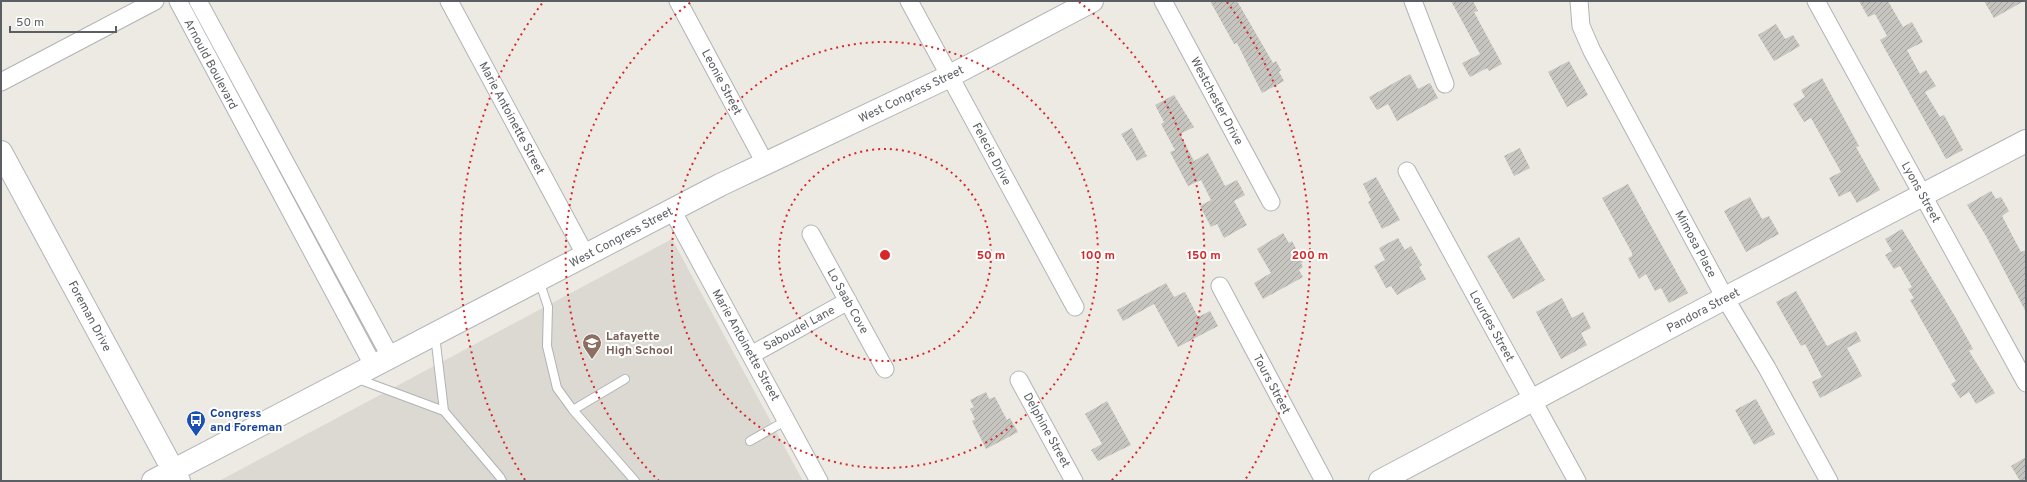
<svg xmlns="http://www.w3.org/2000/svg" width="2027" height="482" font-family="Overpass,sans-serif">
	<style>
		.education { fill: #dbd9d1 }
		.building { fill: url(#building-hatch) }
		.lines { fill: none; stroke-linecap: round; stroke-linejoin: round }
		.lane-casing { stroke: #b0b3b6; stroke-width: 10 }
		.street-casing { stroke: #b0b3b6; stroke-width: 19 }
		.secondary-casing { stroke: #b2b4b9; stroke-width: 24 }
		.lane { stroke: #fff; stroke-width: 8 }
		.street { stroke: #fff; stroke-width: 17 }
		.secondary { stroke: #fff; stroke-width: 22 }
		.ring { fill: none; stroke: #d62828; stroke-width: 2; stroke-dasharray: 2 4 }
		.labels { text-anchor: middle; stroke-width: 4; stroke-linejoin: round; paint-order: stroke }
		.street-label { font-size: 12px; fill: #5b5e62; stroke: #fff }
		.education-label { font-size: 12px; font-weight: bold; fill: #785e54; stroke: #fff; text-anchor: start }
		.transit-label { font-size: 12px; font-weight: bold; fill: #164399; stroke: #fff; text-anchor: start }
		.centre { fill: #d62828; stroke: #fff; stroke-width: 2 }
		.ring-label { font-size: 12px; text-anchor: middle; font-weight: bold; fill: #d62828; stroke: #fff; stroke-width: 4; stroke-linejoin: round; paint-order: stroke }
	</style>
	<defs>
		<pattern id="building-hatch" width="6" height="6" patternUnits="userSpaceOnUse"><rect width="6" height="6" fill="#c7c5c0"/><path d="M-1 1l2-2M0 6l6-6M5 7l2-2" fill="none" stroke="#a5a39f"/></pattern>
	</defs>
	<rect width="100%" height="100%" fill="#eceae3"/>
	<path class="education" d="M672 239 803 481H219Z"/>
	<path class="building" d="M1210 1H1237L1273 63 1276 61 1281 70 1279 72 1284 81 1262 93 1237 43 1234 44Z
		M1451 1H1473L1478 11 1474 12 1502 64 1489 71 1487 68 1470 77 1462 63 1480 54Z
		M1859 1H1888L1903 27 1912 22 1923 42 1907 50 1920 74 1926 70 1936 86 1925 92 1940 117 1944 115 1963 150 1946 159 1880 40 1887 36 1875 14 1868 17Z
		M1984 1H2024L1994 18Z
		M1776 24 1785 39 1793 35 1800 46 1774 61 1758 35Z
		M1569 61 1588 95 1567 107 1548 72Z
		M1410 74 1418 89 1430 83 1438 98 1397 121 1388 104 1377 110 1369 97Z
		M1822 78 1859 146 1856 147 1880 190 1857 203 1850 191 1839 197 1829 178 1841 172 1811 118 1804 122 1793 104 1805 97 1801 90Z
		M1174 95 1194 127 1180 134 1194 161 1208 153 1225 186 1237 180 1245 195 1234 201 1247 225 1224 238 1217 224 1211 227 1200 206 1211 200 1201 180 1188 186 1170 152 1175 150 1161 124 1164 122 1155 105Z
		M1132 128 1147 156 1137 161 1121 134Z
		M1520 148 1530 168 1514 176 1504 156Z
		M1376 177 1400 220 1382 229 1368 202 1371 200 1363 184Z
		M1628 184 1688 293 1669 303 1661 288 1655 291 1646 274 1639 279 1628 258 1632 256V253L1602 198Z
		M1991 191 1996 199 2001 197 2009 211 2002 216 2021 252 2026 250V312L1986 236 1967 205Z
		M1750 197 1762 219 1769 216 1779 234 1746 252 1724 211Z
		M1902 229 1956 318 1973 349 1969 351 1995 393 1976 404 1969 392 1960 398 1951 384 1956 381 1910 300 1914 298 1908 289 1912 287 1900 266 1894 269 1885 255 1892 251 1885 239Z
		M1283 233 1289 243 1292 241 1303 262 1301 263 1303 267 1299 270 1303 277 1263 299 1254 283 1271 273 1257 249Z
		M1519 237 1545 280 1513 299 1487 256Z
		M1398 238 1405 250 1411 246 1422 265 1419 267 1426 279 1397 295 1391 286 1386 288 1374 266 1385 260 1379 248Z
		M1166 283 1174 297 1185 292 1198 317 1210 311 1218 326 1178 347 1154 304 1123 321 1117 310Z
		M1796 291 1827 346 1856 331 1861 341 1847 348 1862 376 1820 398 1812 382 1822 377 1805 344 1801 346 1776 302Z
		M1562 298 1572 318 1583 312 1591 328 1581 333 1587 345 1561 359 1536 312Z
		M986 392 989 399 995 397 1007 420 1010 418 1018 432 986 449 972 421 975 419 970 409 974 407 970 400Z
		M1756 399 1775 434 1754 445 1735 410Z
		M1107 401 1131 445 1098 461 1091 450 1102 444 1085 414Z
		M2026 457V481H2020L2011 466Z"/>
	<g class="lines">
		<defs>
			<path id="lane" d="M539 280 548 307 547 346 557 388 573 410 625 379
				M435 335 444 411
				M358 379 444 411 500 477 502 481
				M573 410 635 481
				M750 441 787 420"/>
			<path id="street" d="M178 1 373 365
				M198 1 390 356
				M449 1 586 256
				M678 1 765 163
				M909 1 1075 307
				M1163 1 1271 202
				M1413 1 1445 84
				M1579 1 1581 26 1592 51 1725 298 1767 368 1829 481
				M1816 1 2026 383
				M1 82 155 1
				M1407 171 1577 481
				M672 210 819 481
				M811 234 885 369
				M1220 286 1324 481
				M751 355 848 301
				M1019 380 1074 481"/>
			<path id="secondary" d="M1 152 179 481
				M153 481 720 185 950 76 1092 1
				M1380 481 1725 298 2026 141"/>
		</defs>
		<use href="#lane" class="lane-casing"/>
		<use href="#street" class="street-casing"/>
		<use href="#secondary" class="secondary-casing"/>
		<use href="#lane" class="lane"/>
		<use href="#street" class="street"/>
		<use href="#secondary" class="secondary"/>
	</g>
	<g class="ring">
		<circle cx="885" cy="255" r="106"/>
		<circle cx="885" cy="255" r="213"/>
		<path d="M659 481A319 319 0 0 1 691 2M1079 2A319 319 0 0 1 1111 481"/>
		<path d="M525 480A425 425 0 0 1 543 2M1227 2A425 425 0 0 1 1245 480"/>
	</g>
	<defs>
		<symbol id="school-pin" viewBox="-11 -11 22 30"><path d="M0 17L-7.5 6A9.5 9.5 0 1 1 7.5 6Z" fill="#8d6e63" stroke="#fff"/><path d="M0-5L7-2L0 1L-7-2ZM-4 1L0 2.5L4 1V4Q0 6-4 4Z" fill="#fff"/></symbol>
		<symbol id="bus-pin" viewBox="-11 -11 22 30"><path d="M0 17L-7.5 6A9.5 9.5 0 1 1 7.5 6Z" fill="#1a4fb4" stroke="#fff"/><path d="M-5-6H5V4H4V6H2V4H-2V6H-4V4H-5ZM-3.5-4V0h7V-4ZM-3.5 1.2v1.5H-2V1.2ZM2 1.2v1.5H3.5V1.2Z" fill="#fff"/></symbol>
	</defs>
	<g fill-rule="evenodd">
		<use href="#school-pin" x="581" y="332" width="22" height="30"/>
		<use href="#bus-pin" x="185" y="409" width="22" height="30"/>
	</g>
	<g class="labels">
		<g class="street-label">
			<text transform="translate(211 64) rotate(62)" y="4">Arnould Boulevard</text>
			<text transform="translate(722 82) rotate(62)" y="4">Leonie Street</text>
			<text transform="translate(911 94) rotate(-26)" y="4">West Congress Street</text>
			<text transform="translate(1217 101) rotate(62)" y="4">Westchester Drive</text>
			<text transform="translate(512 118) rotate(62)" y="4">Marie Antoinette Street</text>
			<text transform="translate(992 154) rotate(62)" y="4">Felecie Drive</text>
			<text transform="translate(1921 192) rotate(61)" y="4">Lyons Street</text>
			<text transform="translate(621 237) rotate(-28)" y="4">West Congress Street</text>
			<text transform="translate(1696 244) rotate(62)" y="4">Mimosa Place</text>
			<text transform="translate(848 301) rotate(61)" y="4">Lo Saab Cove</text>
			<text transform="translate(1703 310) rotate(-28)" y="4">Pandora Street</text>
			<text transform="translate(90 316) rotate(62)" y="4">Foreman Drive</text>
			<text transform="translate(1492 326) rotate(61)" y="4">Lourdes Street</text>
			<text transform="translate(799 328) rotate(-29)" y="4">Saboudel Lane</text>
			<text transform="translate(746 345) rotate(61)" y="4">Marie Antoinette Street</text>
			<text transform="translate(1272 384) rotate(62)" y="4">Tours Street</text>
			<text transform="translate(1047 430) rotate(61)" y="4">Delphine Street</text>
		</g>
		<g class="education-label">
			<text x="606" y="340">Lafayette<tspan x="606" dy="14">High School</tspan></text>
		</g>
		<g class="transit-label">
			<text x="210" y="417">Congress<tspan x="210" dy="14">and Foreman</tspan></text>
		</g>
	</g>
	<circle cx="885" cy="255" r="6" class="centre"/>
	<g class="ring-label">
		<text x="991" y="259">50 m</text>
		<text x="1098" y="259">100 m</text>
		<text x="1204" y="259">150 m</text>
		<text x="1310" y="259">200 m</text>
	</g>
	<rect width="2027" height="482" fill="none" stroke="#5b5e62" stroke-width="4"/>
	<path d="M10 26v6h106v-6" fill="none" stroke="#5b5e62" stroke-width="2"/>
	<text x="16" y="26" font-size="12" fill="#5b5e62" stroke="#ffffff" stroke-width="3" paint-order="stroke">50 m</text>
</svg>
